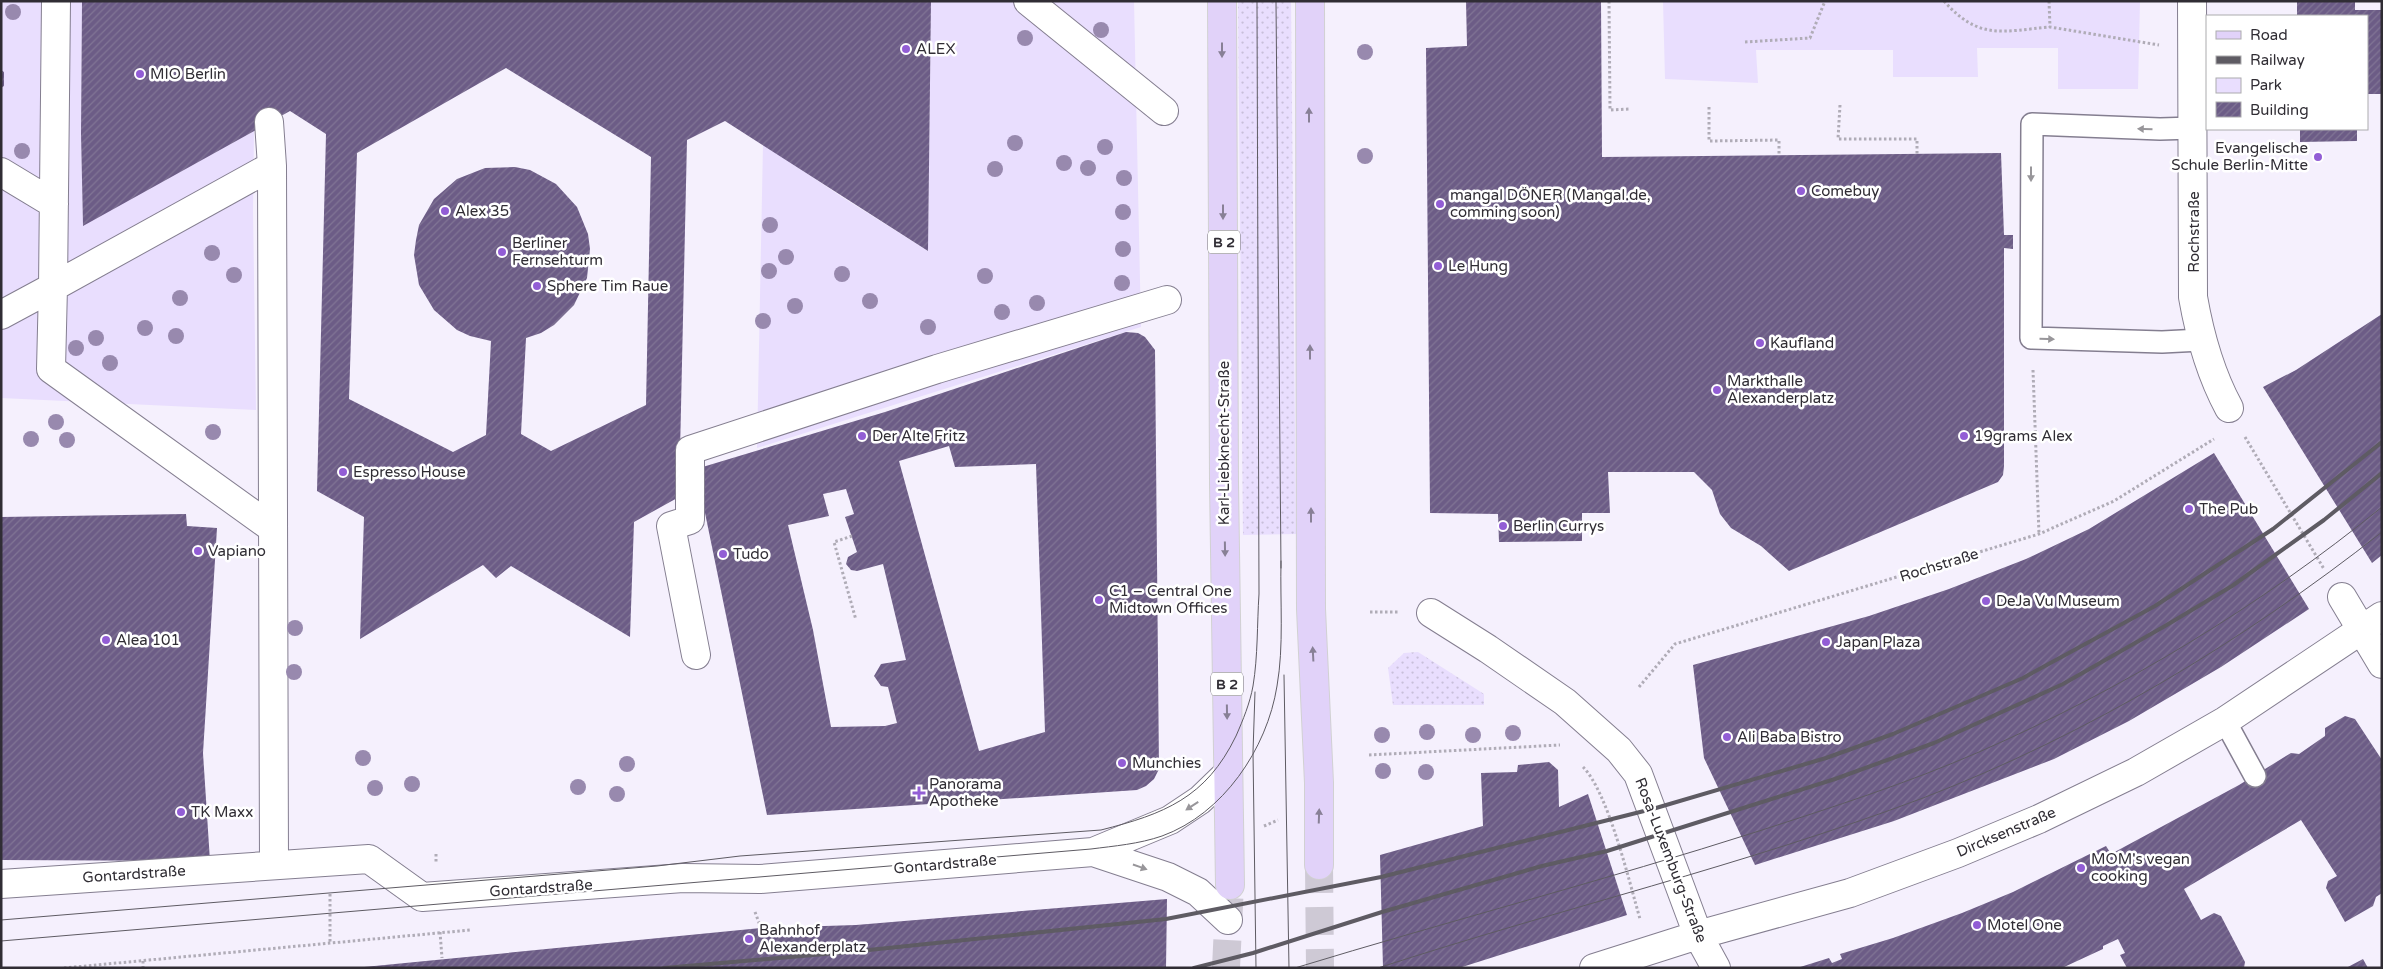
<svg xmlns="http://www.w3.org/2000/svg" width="2383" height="969" font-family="'Varela Round',sans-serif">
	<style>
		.grass { fill: url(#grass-dots) }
		.green { fill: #e9defe }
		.building { fill: url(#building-hatch); fill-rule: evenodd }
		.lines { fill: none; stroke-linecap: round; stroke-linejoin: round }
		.primary-tunnel { stroke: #cec9d5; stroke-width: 28; stroke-dasharray: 28 14; stroke-linecap: butt }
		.lane-casing { stroke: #847e90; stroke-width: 24 }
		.street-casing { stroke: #847e90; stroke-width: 30 }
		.primary-casing { stroke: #d1d1d2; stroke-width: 30 }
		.path { stroke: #b0acb7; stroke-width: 3; stroke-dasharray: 2.5 2.5; stroke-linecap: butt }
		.lane { stroke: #fff; stroke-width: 21 }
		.street { stroke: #fff; stroke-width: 28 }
		.primary { stroke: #e1d2f9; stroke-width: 28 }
		.tram { stroke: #5e5b63; stroke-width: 1 }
		.rail { stroke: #5e5b63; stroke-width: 4 }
		.tree { fill: #9889ae }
		.oneway { fill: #888096 }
		.oneway2 { fill: #98969a }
		.poi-dot { fill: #925dd5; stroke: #fff; stroke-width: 2 }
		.labels { text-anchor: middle; stroke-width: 5; stroke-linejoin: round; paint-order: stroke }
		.shield { fill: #fff; stroke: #6e6c71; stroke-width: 1 }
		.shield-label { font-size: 14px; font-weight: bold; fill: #302d34 }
		.poi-label { font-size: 15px; fill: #302d34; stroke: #fff; text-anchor: start }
		.street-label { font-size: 15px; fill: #302d34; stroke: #fff }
	</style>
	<defs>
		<pattern id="grass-dots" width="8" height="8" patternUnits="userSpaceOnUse" patternTransform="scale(1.25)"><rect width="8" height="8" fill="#e9defe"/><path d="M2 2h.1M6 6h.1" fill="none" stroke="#c8bfda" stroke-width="1.8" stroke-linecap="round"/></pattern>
		<pattern id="building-hatch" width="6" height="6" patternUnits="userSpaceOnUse" patternTransform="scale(1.25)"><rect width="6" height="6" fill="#6c5c86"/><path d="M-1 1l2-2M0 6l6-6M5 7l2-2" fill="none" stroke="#817595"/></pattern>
	</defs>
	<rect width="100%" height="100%" fill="#f5f0fd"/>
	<path class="grass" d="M1238 1H1291L1296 534 1243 535Z
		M1418 652 1484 694V705H1393L1388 668 1404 653Z"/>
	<path class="green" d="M1 1H82L81 134 83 225 254 131 253 210 256 410 1 398Z
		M931 1H1134L1141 327 757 448 763 144 842 197 928 251Z
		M1663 1H2140L2138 89H2058V48H1977L1978 77H1893V50H1756L1758 83 1665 79Z"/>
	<path class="building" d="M82 1H931L928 251 725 121 687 140 679 497 634 522 630 637 511 566 496 578 483 565 360 639 364 517 317 491 326 134 290 111 83 226 81 134ZM506 68 651 157 646 405 551 451 521 434 526 338 541 333 554 325 574 305 587 278 590 249 588 234 577 207 556 184 530 170 515 167 485 168 457 179 434 199 419 225 416 240 414 255 419 285 434 310 457 330 470 336 491 341 486 435 453 452 349 399 357 153Z
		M1466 1H1601L1602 157 2001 153 2004 235H2013V249L2004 248V466L2003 475 1998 482 1789 571 1761 546 1731 528 1720 514 1712 490 1694 472H1608L1610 513H1582V541L1499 542 1498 514 1430 513 1426 48 1467 46Z
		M2297 1H2355V10H2382V94H2367V16H2297Z
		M1 70 4 72V86L1 88Z
		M2300 129H2357V141L2300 142Z
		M2382 314V555L2372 563 2263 387 2296 370Z
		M1126 332 1138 333 1145 337 1155 350 1159 769 1154 779 1146 786 1137 790 767 815 696 469 885 412ZM949 446 955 467 1036 464 1045 732 979 751 899 461ZM846 489 854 514 845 517 857 552 848 557 846 564 851 570 857 571 883 564 906 660 881 664 874 676 881 686 888 687 897 723 885 726 831 727 813 630 788 525 829 516 823 494Z
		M2214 453 2309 609 2221 667 2129 721 2054 759 1894 821 1755 865 1704 758 1693 665 1869 616 1949 589 2026 559 2089 529Z
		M186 514 187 526 217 528 203 753 210 861 1 860V517Z
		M2345 716 2355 719 2382 760V893L2376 897 2373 906 2345 922 2326 888 2328 881 2337 876 2301 820 2184 889 2201 920 2214 913 2221 916 2245 962 2244 968H2127L2120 955 2125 953 2118 939 2103 946V949L2062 968H1797L1829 958 1832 963 1842 959 1840 954 1893 938 1962 913 2013 892 2106 846 2111 854 2239 785 2291 753 2299 754 2325 736V728Z
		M1549 762 1558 770 1559 807 1588 794 1627 915 1459 968H1383L1380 855 1483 826 1481 773 1517 772 1518 765Z
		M1167 899 1166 968H354L761 928 856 925Z
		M2363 959 2368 968H2346Z"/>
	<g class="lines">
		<path class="primary-tunnel" d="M1319 865 1320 968
			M1226 968 1230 885"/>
		<defs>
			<path id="lane" d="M2193 128 2160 129 2032 124 2031 338 2162 342 2201 340
				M2225 721 2255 776"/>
			<path id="street" d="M1028 1 1164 111
				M2192 1 2193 297C2200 337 2210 373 2229 408
				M269 122 272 166 274 864
				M272 166 53 287 51 369 272 528
				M1 172 54 204
				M1 315 53 287 56 1
				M2342 597 2382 664
				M1431 613 1488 649 1565 702 1619 750 1638 774 1698 935 1716 968
				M696 655 671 526 690 520V450L937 369 1167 300
				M1093 852 1168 877 1198 892 1228 920
				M1 884 369 859 422 897 683 878 760 879 1093 852 1170 820 1200 800 1228 773
				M1594 968 1698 935 1850 893 1958 853 2039 819 2136 772 2225 721 2382 616"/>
			<path id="primary" d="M1222 1 1224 483 1230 885
				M1310 1 1311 609 1319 783V865"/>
		</defs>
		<use href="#lane" class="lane-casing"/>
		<use href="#street" class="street-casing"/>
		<use href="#primary" class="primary-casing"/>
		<path class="path" d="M1609 1 1610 110 1629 109
			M1944 1C1979 41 2003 31 2050 27
			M2049 1 2050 27 2159 45
			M1745 42 1810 38 1825 1
			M1840 105 1838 139H1917V154
			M1709 107V141L1779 140V155
			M2033 370 2039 534
			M2245 437 2324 569
			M852 536 834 542 856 620
			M1370 612H1398
			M1639 687 1675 644 2039 534 2114 501 2214 439
			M1369 755 1560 745
			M1583 767C1608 792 1629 881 1640 919
			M1264 826 1278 820
			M436 854V863
			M330 894V944
			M755 912 761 928
			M440 932 442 958
			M143 961V968
			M64 968 470 930"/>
		<use href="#lane" class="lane"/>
		<use href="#street" class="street"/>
		<use href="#primary" class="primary"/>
		<path class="tram" d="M1276 1 1281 568
			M1284 675 1289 968
			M1255 692 1253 752 1256 968
			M1 920 657 866 740 856 1101 830C1164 814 1206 798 1236 736 1243 720 1250 703 1253 686 1258 656 1257 624 1259 594L1257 1
			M1 941 1091 849C1114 846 1139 844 1162 836 1223 814 1267 749 1277 686 1284 646 1280 602 1281 561
			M1295 968C1449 921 1606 880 1759 831 1833 807 1908 783 1979 752 2123 689 2260 606 2382 507
			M1378 968C1559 909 1745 865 1923 798 2089 734 2242 642 2382 532"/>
		<path class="rail" d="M664 968 859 951 1166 919 1381 877 1656 808 1826 758 1893 734 2023 678 2155 606 2273 529 2382 442
			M1194 968 1253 953 1382 912 1542 866 1607 851 1835 779 1934 743 2063 684 2165 626 2232 586 2324 520 2382 473"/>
	</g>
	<g class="tree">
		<circle cx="13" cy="12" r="8"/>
		<circle cx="1101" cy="30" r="8"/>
		<circle cx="1025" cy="38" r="8"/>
		<circle cx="1365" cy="52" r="8"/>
		<circle cx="1015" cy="143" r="8"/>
		<circle cx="1105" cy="147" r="8"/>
		<circle cx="22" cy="151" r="8"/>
		<circle cx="1365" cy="156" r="8"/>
		<circle cx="1064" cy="163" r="8"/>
		<circle cx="1088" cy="168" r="8"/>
		<circle cx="995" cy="169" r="8"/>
		<circle cx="1124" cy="178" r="8"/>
		<circle cx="1123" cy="212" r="8"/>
		<circle cx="770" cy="225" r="8"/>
		<circle cx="1123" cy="249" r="8"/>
		<circle cx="212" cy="253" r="8"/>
		<circle cx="786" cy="257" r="8"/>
		<circle cx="769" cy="271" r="8"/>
		<circle cx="842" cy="274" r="8"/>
		<circle cx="234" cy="275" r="8"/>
		<circle cx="985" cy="276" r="8"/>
		<circle cx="1122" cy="283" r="8"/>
		<circle cx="180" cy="298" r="8"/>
		<circle cx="870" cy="301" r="8"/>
		<circle cx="1037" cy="303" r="8"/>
		<circle cx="795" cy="306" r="8"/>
		<circle cx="1002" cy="312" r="8"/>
		<circle cx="763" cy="321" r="8"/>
		<circle cx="928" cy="327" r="8"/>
		<circle cx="145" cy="328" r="8"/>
		<circle cx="176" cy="336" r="8"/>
		<circle cx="96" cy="338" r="8"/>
		<circle cx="76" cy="348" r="8"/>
		<circle cx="110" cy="363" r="8"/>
		<circle cx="56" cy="422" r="8"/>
		<circle cx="213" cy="432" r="8"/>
		<circle cx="31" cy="439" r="8"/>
		<circle cx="67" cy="440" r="8"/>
		<circle cx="295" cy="628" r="8"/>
		<circle cx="294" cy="672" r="8"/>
		<circle cx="1427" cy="732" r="8"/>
		<circle cx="1513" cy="733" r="8"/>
		<circle cx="1382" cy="735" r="8"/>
		<circle cx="1473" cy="735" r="8"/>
		<circle cx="363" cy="758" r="8"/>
		<circle cx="627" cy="764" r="8"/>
		<circle cx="1383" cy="771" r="8"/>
		<circle cx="1426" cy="772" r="8"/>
		<circle cx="412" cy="784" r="8"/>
		<circle cx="578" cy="787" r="8"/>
		<circle cx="375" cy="788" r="8"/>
		<circle cx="617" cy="794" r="8"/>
	</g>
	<defs><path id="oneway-solid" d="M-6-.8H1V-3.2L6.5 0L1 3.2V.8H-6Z" transform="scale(1.25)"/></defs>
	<g class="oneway">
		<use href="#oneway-solid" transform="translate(1222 50) rotate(90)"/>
		<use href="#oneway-solid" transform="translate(1309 115) rotate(-90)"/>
		<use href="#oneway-solid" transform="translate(1223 212) rotate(90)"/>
		<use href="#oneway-solid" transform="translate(1310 352) rotate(-90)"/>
		<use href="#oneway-solid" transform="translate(1311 515) rotate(-90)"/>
		<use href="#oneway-solid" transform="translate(1225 549) rotate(89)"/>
		<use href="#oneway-solid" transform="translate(1313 654) rotate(-93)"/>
		<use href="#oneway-solid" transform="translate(1227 712) rotate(89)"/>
		<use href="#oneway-solid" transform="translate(1319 816) rotate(-88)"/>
	</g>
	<g class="oneway2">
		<use href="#oneway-solid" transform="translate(2145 129) rotate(-178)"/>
		<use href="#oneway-solid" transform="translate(2031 174) rotate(90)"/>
		<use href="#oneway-solid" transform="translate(2047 339) rotate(2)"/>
		<use href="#oneway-solid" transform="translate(1192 806) rotate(147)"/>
		<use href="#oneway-solid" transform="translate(1140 867) rotate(19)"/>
	</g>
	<g class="poi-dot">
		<circle cx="906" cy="49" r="5"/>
		<circle cx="140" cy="74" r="5"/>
		<circle cx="2318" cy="157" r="5"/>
		<circle cx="1801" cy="191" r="5"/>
		<circle cx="1440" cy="204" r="5"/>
		<circle cx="445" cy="211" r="5"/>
		<circle cx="502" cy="252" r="5"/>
		<circle cx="1438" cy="266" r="5"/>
		<circle cx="537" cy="286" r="5"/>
		<circle cx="1760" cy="343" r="5"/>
		<circle cx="1717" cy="390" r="5"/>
		<circle cx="862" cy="436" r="5"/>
		<circle cx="1964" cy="436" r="5"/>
		<circle cx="343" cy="472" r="5"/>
		<circle cx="2189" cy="509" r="5"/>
		<circle cx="1503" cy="526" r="5"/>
		<circle cx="198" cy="551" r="5"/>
		<circle cx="723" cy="554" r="5"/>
		<circle cx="1099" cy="600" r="5"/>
		<circle cx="1986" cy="601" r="5"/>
		<circle cx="106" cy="640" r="5"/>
		<circle cx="1826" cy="642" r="5"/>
		<circle cx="1727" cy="737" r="5"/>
		<circle cx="1122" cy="763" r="5"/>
		<path d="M916.5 785.5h5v5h5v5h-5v5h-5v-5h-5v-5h5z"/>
		<circle cx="181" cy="812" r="5"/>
		<circle cx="2081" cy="868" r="5"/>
		<circle cx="1977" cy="925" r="5"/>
		<circle cx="749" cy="939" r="5"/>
	</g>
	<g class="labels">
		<g class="shield">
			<rect x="1208" y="230.5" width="32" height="23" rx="4"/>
			<rect x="1211" y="672.5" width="32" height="23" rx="4"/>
		</g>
		<g class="shield-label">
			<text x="1224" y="247">B 2</text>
			<text x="1227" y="689">B 2</text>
		</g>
		<g class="poi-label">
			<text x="916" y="54">ALEX</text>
			<text x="150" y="79">MIO Berlin</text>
			<text x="2308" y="153" text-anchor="end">Evangelische<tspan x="2308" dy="17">Schule Berlin-Mitte</tspan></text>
			<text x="1811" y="196">Comebuy</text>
			<text x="1450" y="200">mangal DÖNER (Mangal.de,<tspan x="1450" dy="17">comming soon)</tspan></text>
			<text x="455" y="216">Alex 35</text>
			<text x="512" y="248">Berliner<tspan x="512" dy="17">Fernsehturm</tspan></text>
			<text x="1448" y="271">Le Hung</text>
			<text x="547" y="291">Sphere Tim Raue</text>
			<text x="1770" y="348">Kaufland</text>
			<text x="1727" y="386">Markthalle<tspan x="1727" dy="17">Alexanderplatz</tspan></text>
			<text x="872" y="441">Der Alte Fritz</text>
			<text x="1974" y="441">19grams Alex</text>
			<text x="353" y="477">Espresso House</text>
			<text x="2199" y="514">The Pub</text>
			<text x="1513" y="531">Berlin Currys</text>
			<text x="208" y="556">Vapiano</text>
			<text x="733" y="559">Tudo</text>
			<text x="1109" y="596">C1 – Central One<tspan x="1109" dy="17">Midtown Offices</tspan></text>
			<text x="1996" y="606">DeJa Vu Museum</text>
			<text x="116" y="645">Alea 101</text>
			<text x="1836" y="647">Japan Plaza</text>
			<text x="1737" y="742">Ali Baba Bistro</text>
			<text x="1132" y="768">Munchies</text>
			<text x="929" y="789">Panorama<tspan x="929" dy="17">Apotheke</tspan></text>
			<text x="191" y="817">TK Maxx</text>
			<text x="2091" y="864">MOM's vegan<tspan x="2091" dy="17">cooking</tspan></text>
			<text x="1987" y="930">Motel One</text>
			<text x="759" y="935">Bahnhof<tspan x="759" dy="17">Alexanderplatz</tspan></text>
		</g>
		<g class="street-label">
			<text transform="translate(2194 232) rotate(-90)" y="5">Rochstraße</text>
			<text transform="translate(1224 443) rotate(-90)" y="5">Karl-Liebknecht-Straße</text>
			<text transform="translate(1939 565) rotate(-17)" y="5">Rochstraße</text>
			<text transform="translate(2006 832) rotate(-23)" y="5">Dircksenstraße</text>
			<text transform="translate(1671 860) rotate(69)" y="5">Rosa-Luxemburg-Straße</text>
			<text transform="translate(945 864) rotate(-5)" y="5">Gontardstraße</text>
			<text transform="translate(134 874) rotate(-4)" y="5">Gontardstraße</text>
			<text transform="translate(541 888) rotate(-4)" y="5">Gontardstraße</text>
		</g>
	</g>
	<rect width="2383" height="969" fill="none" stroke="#302d34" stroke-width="5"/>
	<rect x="2206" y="15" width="162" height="115" fill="#ffffff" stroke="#acabae"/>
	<rect x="2216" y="31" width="25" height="8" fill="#e1d2f9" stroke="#acabae"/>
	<text x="2250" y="40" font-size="15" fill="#302d34">Road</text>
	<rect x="2216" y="56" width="25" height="8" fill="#5e5b63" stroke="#acabae"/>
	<text x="2250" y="65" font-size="15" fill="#302d34">Railway</text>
	<rect x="2216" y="78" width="25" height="15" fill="#e9defe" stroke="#acabae"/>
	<text x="2250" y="90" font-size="15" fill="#302d34">Park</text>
	<rect x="2216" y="102" width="25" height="15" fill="url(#building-hatch)" stroke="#acabae"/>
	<text x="2250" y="115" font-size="15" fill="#302d34">Building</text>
</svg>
